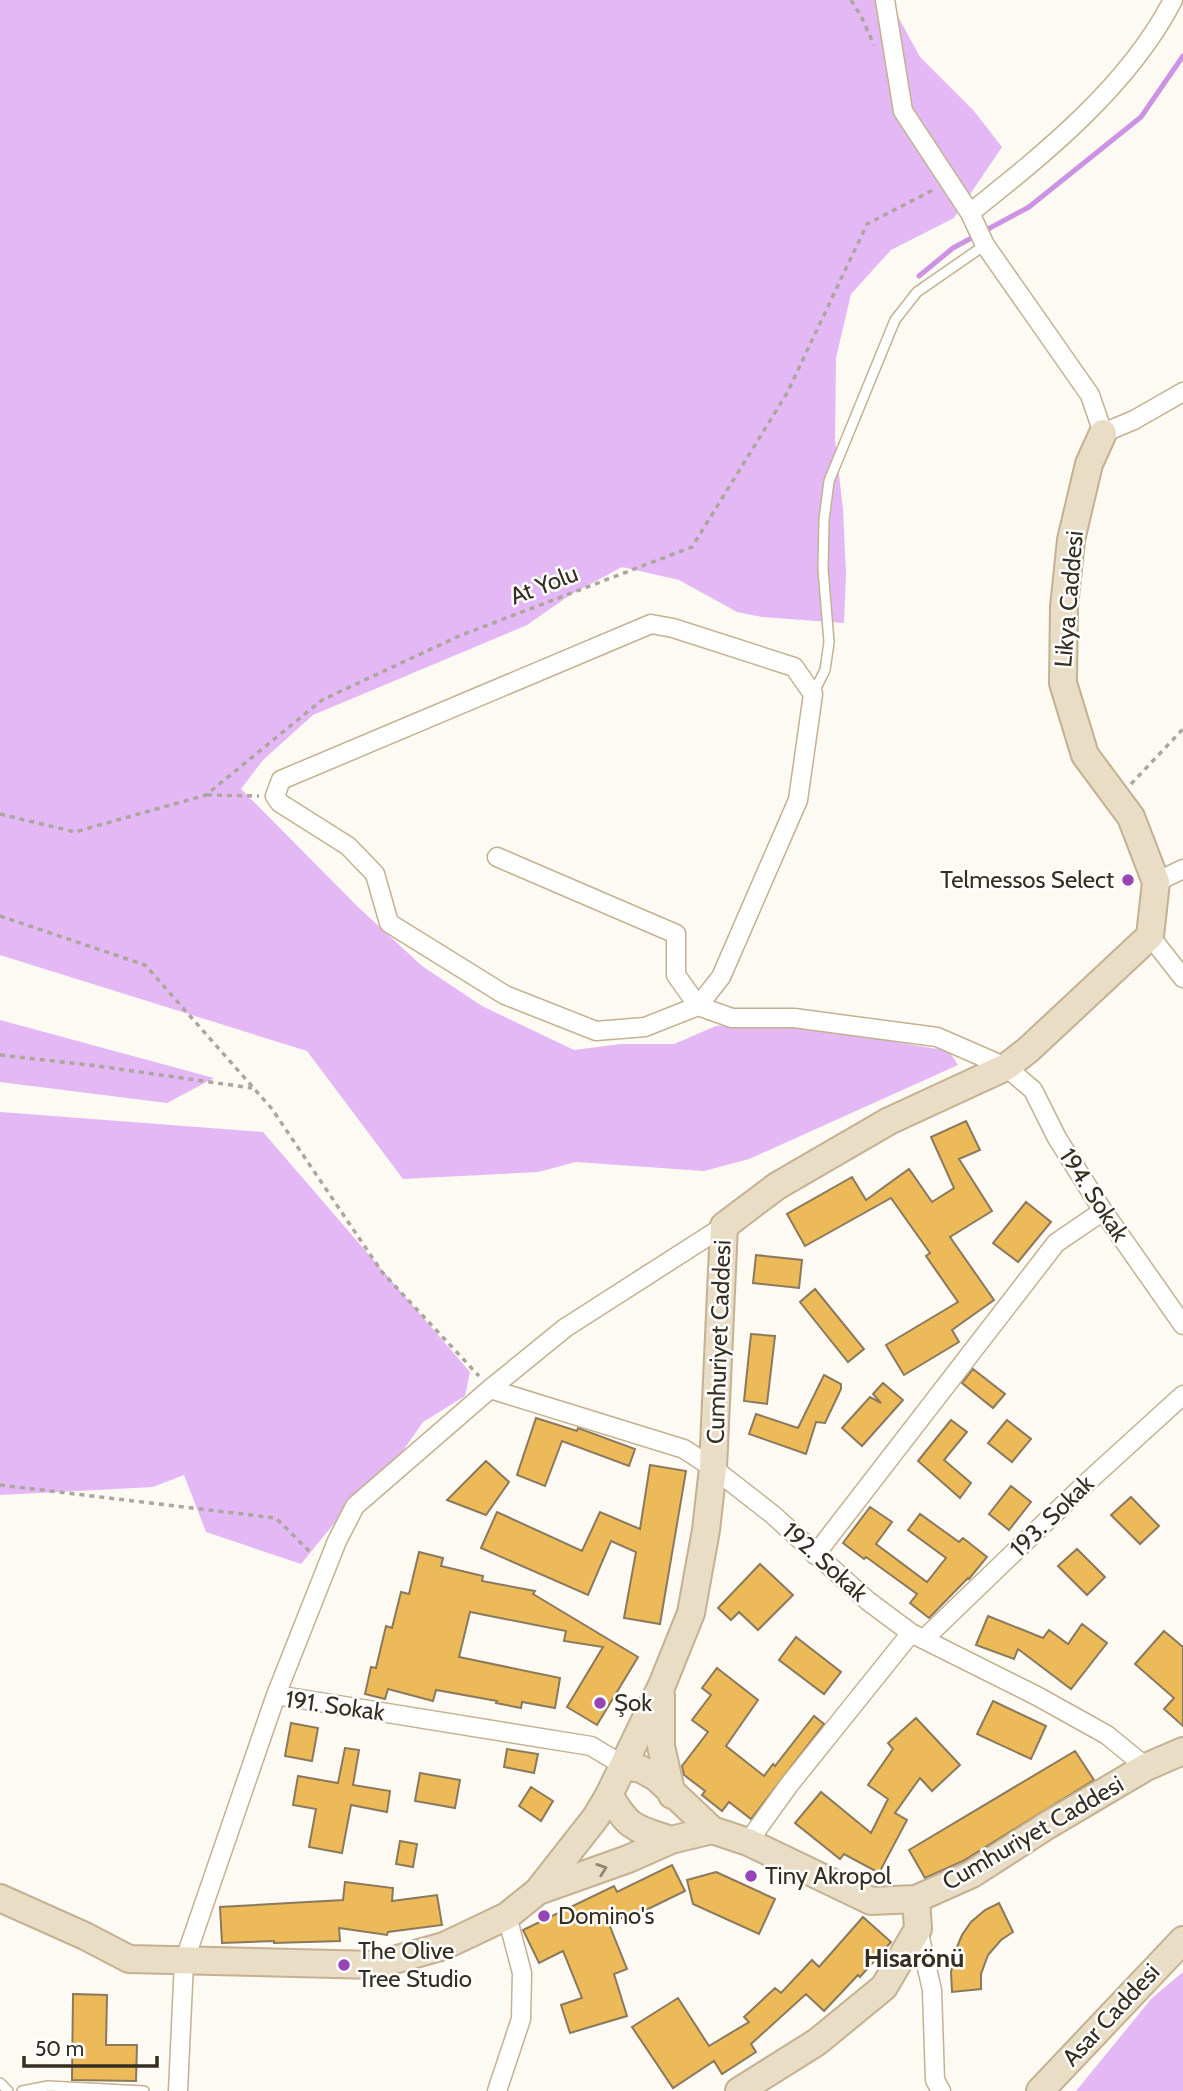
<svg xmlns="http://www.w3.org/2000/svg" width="1183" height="2091" font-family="Cabin,sans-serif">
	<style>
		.green { fill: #e3b8f4 }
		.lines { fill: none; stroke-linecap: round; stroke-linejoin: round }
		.stream { stroke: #cc92e3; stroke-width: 5 }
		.building { fill: #edba59; stroke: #8b795b; stroke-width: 2 }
		.lane-casing { stroke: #c4b191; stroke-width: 12 }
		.street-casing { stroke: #c4b191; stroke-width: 21 }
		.secondary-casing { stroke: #c4b191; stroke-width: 30 }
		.path { stroke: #aca69d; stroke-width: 3.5; stroke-dasharray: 5 5; stroke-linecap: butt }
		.lane { stroke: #fff; stroke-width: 9 }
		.street { stroke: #fff; stroke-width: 18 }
		.secondary { stroke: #e9ddc6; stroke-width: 26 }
		.oneway { stroke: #8f8674 }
		.poi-dot { fill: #9745b4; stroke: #fff; stroke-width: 2.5 }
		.labels { text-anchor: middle; stroke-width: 5; stroke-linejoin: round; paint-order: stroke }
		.street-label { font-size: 24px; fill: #352e21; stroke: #fff }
		.poi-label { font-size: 24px; fill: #352e21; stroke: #fff; text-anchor: start }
		.neighbourhood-label { font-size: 26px; font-weight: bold; fill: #352e21; stroke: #fff }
	</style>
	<rect width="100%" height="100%" fill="#fdf9f3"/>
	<path class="green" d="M0 0H889L920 57 974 111 1002 147 954 218 891 250 851 294 836 358 835 440 843 509 846 574 844 623 762 617 737 612 679 580 622 567 570 595 527 625 313 715 263 760 241 789 358 907 422 966 482 1006 574 1050 621 1044H674L716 1026 777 1022 949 1051 958 1065 749 1159 704 1171 576 1162 538 1172 403 1179 307 1051 0 955Z
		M0 1020 214 1078 167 1103 0 1082Z
		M0 1112 263 1132 470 1372 465 1396 423 1422 393 1465 368 1482 301 1564 206 1532 184 1475 153 1487 0 1495Z
		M1183 1972V2091H1076L1152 1998Z"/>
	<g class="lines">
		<path class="stream" d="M919 276 953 248 1029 207 1141 117 1183 56"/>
	</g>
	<path class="building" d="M966 1121 980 1150 959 1159 992 1211 950 1237 994 1300 952 1330 959 1342 904 1375 886 1345 958 1302 926 1256 930 1253 891 1198 805 1246 787 1214 852 1177 866 1200 909 1169 932 1202 954 1188 931 1137Z
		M1026 1202 1051 1222 1018 1262 993 1243Z
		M756 1255 802 1260 799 1288 753 1283Z
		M815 1289 864 1349 848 1362 800 1302Z
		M751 1334 775 1336 767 1404 744 1401Z
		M973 1369 1005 1394 993 1408 962 1383Z
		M824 1375 841 1384V1389L825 1423 816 1422 806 1454 749 1434 756 1414 798 1428Z
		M883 1383 903 1400 862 1446 842 1428 870 1397 881 1403 873 1394Z
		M536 1418 577 1431 578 1428 635 1449 629 1466 562 1441 545 1486 517 1475Z
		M951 1420 967 1432 944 1460 971 1483 960 1498 918 1461Z
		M1007 1420 1031 1439 1012 1462 988 1443Z
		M486 1461 509 1482 486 1515 447 1500Z
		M650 1465 686 1471 660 1624 624 1618 636 1552 611 1541 588 1595 481 1548 497 1512 582 1551 600 1512 640 1529Z
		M1011 1486 1031 1502 1009 1530 989 1514Z
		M1131 1497 1159 1526 1140 1544 1111 1515Z
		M870 1507 892 1522 876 1544 927 1582 946 1558 908 1530 920 1514 959 1542 963 1538 987 1557 969 1579 968 1578 929 1618 910 1603 917 1594 866 1557 864 1559 843 1543Z
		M1077 1549 1105 1577 1087 1595 1058 1566Z
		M419 1552 443 1558 441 1566 483 1576 482 1581 535 1591 533 1594 638 1657 597 1725 567 1707 603 1647 564 1641 566 1631 470 1612 459 1657 560 1678 555 1708 522 1702 521 1708 496 1703 497 1701 436 1690 433 1701 388 1689 385 1699 365 1694 371 1667 376 1668 386 1626 392 1628 401 1592 409 1594Z
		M760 1564 793 1595 758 1630 739 1612 731 1620 718 1608Z
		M988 1616 1043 1638 1049 1630 1068 1644 1082 1624 1107 1643 1071 1689 1018 1649 1014 1659 976 1645Z
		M1164 1631 1183 1647V1726L1164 1709 1174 1698 1135 1664Z
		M796 1637 841 1672 824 1694 779 1660Z
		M717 1668 758 1700 726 1746 764 1776 773 1764 775 1766 814 1716 824 1724 751 1819 729 1802 722 1811 702 1795 705 1791 684 1775 682 1766 708 1732 692 1720 711 1695 702 1688Z
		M993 1701 1046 1726 1031 1759 977 1734Z
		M916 1718 960 1765 932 1791 920 1778 895 1813 907 1820 879 1873 844 1854 840 1859 795 1823 821 1792 871 1833 888 1799 868 1785 893 1749 888 1743Z
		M291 1723 318 1728 312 1761 285 1756Z
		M345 1748 359 1750 353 1785 390 1791 387 1812 351 1805 342 1853 309 1847 316 1809 293 1805 298 1776 338 1783Z
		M507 1749 538 1754 534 1773 504 1767Z
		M1075 1751 1094 1780 963 1861 925 1878 909 1850Z
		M420 1773 460 1780 455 1808 415 1801Z
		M531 1787 553 1801 541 1821 519 1806Z
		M400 1841 417 1844 413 1867 396 1864Z
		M672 1865 685 1891 638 1914 636 1911 609 1924 627 1969 614 1974 627 2016 570 2033 561 2005 582 1998 563 1951 539 1963 523 1930 614 1886 617 1892Z
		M716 1872 775 1899 759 1934 693 1904 687 1880Z
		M345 1882 393 1888 392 1901 437 1895 442 1925 388 1932 387 1935 339 1928 340 1941 274 1943V1941L222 1943 220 1907 343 1900Z
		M999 1903 1013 1932 1001 1940 988 1955 981 1974V1989L952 1992 951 1972 957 1947 962 1935 971 1922 985 1910Z
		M863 1917 891 1942 860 1977 858 1975 824 2011 806 1994 751 2044 756 2052 722 2074 714 2061 673 2088 632 2027 678 1998 709 2046 749 2022 744 2017 775 1988 781 1993 812 1960 819 1967Z
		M73 1994 107 1995 106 2045H137L136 2081 72 2080Z"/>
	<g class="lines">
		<defs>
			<path id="lane" d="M813 694 825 670 829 642 823 569 824 520 829 481 895 320 917 292 985 245
				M0 2083 8 2091
				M22 2091 48 2086 144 2091"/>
			<path id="street" d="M885 0 903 111 970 213
				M1173 0C1129 86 1044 154 970 213L985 245 1090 395 1103 433 1134 420 1183 392
				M651 624 673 628 794 667 813 694 798 800 721 977 698 1006 645 1027 596 1031 505 995 389 923 375 874 348 846 280 803 275 796 281 780Z
				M497 857 676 934V975L698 1006 732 1018H794L937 1037 1006 1067 1033 1090 1057 1138 1103 1211 1183 1325
				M1156 882 1183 869
				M1150 936 1183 978
				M490 1389 684 1449 713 1468 772 1514 868 1601 911 1633 1037 1696 1107 1735 1146 1767
				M815 1555 1056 1243 1103 1211
				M924 1639 1083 1486 1183 1395
				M276 1695 337 1541 355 1506 490 1389 565 1328 724 1226
				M748 1842 789 1785 911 1633
				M918 1929 932 1990 935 2080 941 2091
				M178 2091 184 1962 276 1695 591 1746 624 1766
				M497 2091 521 2019 522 1973 507 1916"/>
			<path id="secondary" d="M661 1695V1746L672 1795
				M624 1766 641 1769 657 1778 712 1830 748 1842 871 1901 916 1899 972 1874 1048 1825 1146 1767 1183 1751
				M609 1795C630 1830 635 1828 671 1840
				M538 1891 628 1859 671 1840 712 1830
				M0 1898 85 1936 129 1959 376 1965 444 1946 507 1916 538 1891 596 1817 609 1795 662 1685 691 1613 706 1530 713 1468 724 1226 777 1186 889 1121 1006 1067 1028 1050 1150 936 1156 882 1131 817 1085 755 1063 683 1064 607 1071 540 1089 464 1103 433
				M739 2091 817 2042 884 1987 918 1929 916 1899
				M1040 2091 1183 1940"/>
		</defs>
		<use href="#lane" class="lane-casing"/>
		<use href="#street" class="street-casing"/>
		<use href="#secondary" class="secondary-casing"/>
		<path class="path" d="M851 0 861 16 874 45
			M1131 784 1183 729
			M207 795 259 796
			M0 814 75 832 206 795 322 700 459 636 692 547 787 393 867 224 935 189
			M0 916 145 965 272 1109 382 1272 479 1376
			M0 1055 98 1066 252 1088
			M0 1485 276 1518 313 1555"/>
		<use href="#lane" class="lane"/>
		<use href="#street" class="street"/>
		<use href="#secondary" class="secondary"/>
	</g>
	<defs><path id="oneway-chevron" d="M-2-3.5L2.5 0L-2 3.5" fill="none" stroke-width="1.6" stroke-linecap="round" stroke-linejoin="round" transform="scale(1.75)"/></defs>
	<use class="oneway" href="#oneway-chevron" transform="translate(602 1869) rotate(-19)"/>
	<g class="poi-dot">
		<circle cx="1128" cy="880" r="7"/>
		<circle cx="600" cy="1703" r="7"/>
		<circle cx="751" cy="1876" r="7"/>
		<circle cx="544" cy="1916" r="7"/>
		<circle cx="344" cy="1965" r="7"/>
	</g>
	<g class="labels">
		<g class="street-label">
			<text transform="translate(544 585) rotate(-21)" y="8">At Yolu</text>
			<text transform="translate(1069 599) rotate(-85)" y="8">Likya Caddesi</text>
			<text transform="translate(1094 1195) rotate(57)" y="8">194. Sokak</text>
			<text transform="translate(719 1342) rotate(-88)" y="8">Cumhuriyet Caddesi</text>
			<text transform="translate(1052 1516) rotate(-44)" y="8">193. Sokak</text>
			<text transform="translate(825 1562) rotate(42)" y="8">192. Sokak</text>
			<text transform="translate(335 1706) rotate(8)" y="8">191. Sokak</text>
			<text transform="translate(1033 1833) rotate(-30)" y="8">Cumhuriyet Caddesi</text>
			<text transform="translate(1111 2015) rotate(-47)" y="8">Asar Caddesi</text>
		</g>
		<g class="poi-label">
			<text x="1114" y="888" text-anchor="end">Telmessos Select</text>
			<text x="614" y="1711">Şok</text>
			<text x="765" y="1884">Tiny Akropol</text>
			<text x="558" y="1924">Domino's</text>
			<text x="358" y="1959">The Olive<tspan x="358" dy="28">Tree Studio</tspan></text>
		</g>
		<g class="neighbourhood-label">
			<text x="914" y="1967">Hisarönü</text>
		</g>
	</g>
	<path d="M24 2056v10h133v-10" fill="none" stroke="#352e21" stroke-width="3.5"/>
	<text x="35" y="2056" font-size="21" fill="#352e21" stroke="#ffffff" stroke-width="5" paint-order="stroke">50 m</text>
</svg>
